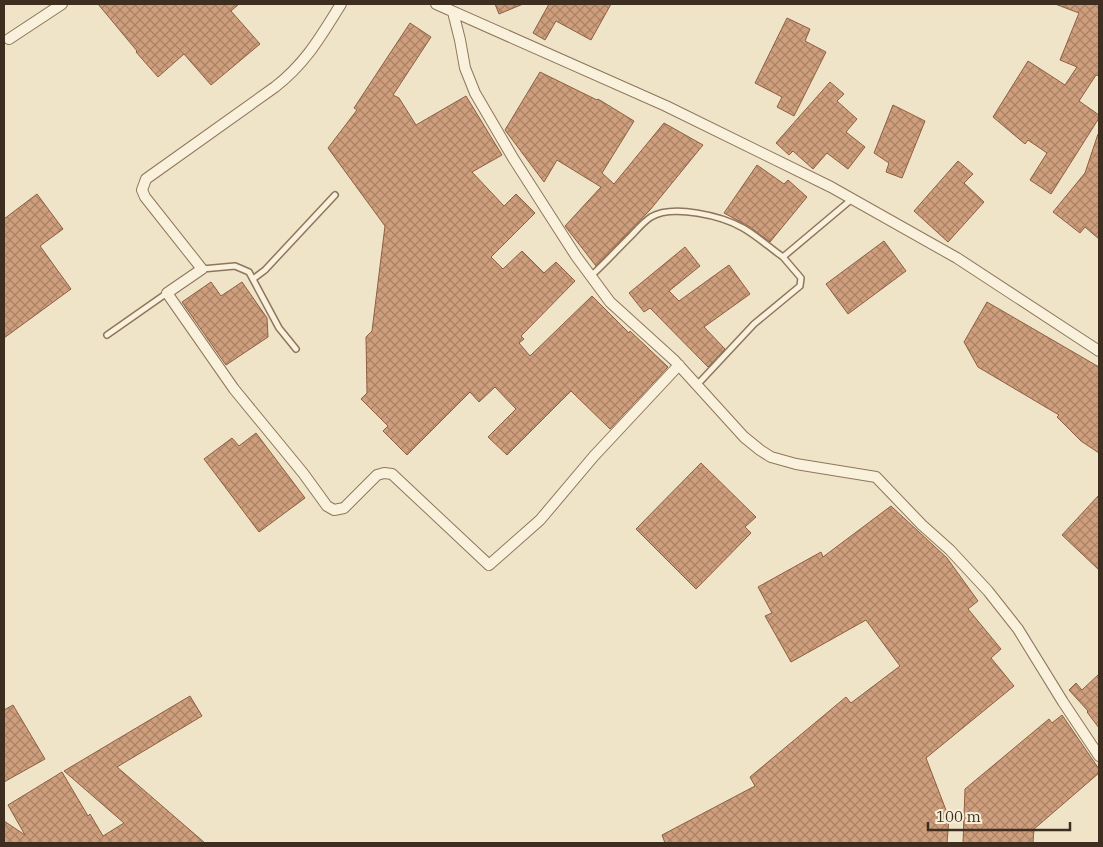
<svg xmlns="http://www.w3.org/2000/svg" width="1103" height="847" font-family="'IBM Plex Serif',serif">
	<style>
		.building { fill: url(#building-cross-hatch); stroke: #8d5f41 }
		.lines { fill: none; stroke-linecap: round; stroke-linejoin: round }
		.service-casing { stroke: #8d765c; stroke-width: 8 }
		.minor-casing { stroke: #8d765c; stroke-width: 12 }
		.service { stroke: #faf1dc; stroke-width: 5 }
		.minor { stroke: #faf1dc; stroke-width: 10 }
	</style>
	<defs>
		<pattern id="building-cross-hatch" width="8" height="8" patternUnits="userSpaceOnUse" patternTransform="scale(1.25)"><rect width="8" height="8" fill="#cf9f7d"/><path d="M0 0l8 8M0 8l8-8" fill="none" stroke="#a98266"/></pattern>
	</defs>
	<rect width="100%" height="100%" fill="#f0e4c8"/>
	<path class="building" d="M98 4H239L231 11 260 44 211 85 184 54 158 77 136 52 137 51Z
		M495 4H523L499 14Z
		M549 4H611L591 40 556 21 545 40 533 33Z
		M1055 4H1099V76L1096 75 1079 101 1099 115V118L1051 194 1030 180 1047 153 1028 140 1025 144 993 117 1028 61 1065 85 1077 67 1060 60 1079 13Z
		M787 18 810 29 805 41 826 52 794 116 777 107 782 97 755 83Z
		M410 23 431 37 393 95 399 98 416 125 466 96 502 155 472 172 504 206 516 194 535 213 491 257 503 269 522 251 544 273 556 262 575 281 521 336 524 339 519 343 530 356 592 296 629 333 630 331 668 367 610 429 571 391 507 455 488 437 516 409 495 387 479 402 470 392 407 455 383 431 388 426 361 399 367 393 366 337 372 331 385 226 328 148 357 110 354 108Z
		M540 72 597 100 598 99 634 121 602 173 614 184 664 123 703 145 650 210 596 266 565 226 601 187 557 160 544 182 505 130Z
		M830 82 844 94 837 101 857 119 846 132 865 147 848 169 827 153 813 169 793 151 789 155 776 143Z
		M893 105 925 121 902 178 886 172 889 163 874 153Z
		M1098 134 1099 135V239L1085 227 1080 233 1053 212 1085 173Z
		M958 161 973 174 964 183 984 202 948 242 914 211Z
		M757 165 784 184 788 180 807 197 770 242 750 227 724 213Z
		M37 194 63 229 40 246 71 289 4 338V219Z
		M884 241 906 271 848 314 826 284Z
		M685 247 700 266 669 291 679 301 729 265 750 294 704 327 725 349 708 367 650 308 644 312 629 293Z
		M211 282 221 296 242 282 267 318 268 337 226 365 182 302Z
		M987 302 1099 367V453L1081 441 1057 417 1059 415 978 367 964 342Z
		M256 433 305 498 259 532 204 459 232 438 239 446Z
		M701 463 756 517 745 527 751 533 696 589 636 529Z
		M1099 495V570L1062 535Z
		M891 506 947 558 978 601 968 609 1001 649 991 658 1014 686 926 758 949 818 947 843H665L662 835 755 786 750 777 846 697 851 703 900 666 866 620 791 662 765 616 772 613 758 587 821 552 823 557Z
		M1099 674V728L1087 712 1088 711 1069 690 1076 683 1082 690Z
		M190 696 202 716 117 767 205 843H4V821L25 835 8 805 62 772 88 816 90 814 103 836 124 823 64 771Z
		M13 705 45 759 4 782V710Z
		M1062 715 1099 769V773L1034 829 1033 843H963L965 789 1049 719 1052 723Z"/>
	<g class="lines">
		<defs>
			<path id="service" d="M202 269 235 266 249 272 279 328 296 349
				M591 276C604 264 616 251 629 238 636 231 643 222 651 217 673 204 722 216 743 228 757 236 770 248 783 257
				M253 279 265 270 335 195
				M107 335 167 293
				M697 385 754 324 800 286 801 278 783 257 852 199"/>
			<path id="minor" d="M341 4C321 36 306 63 275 87L146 179 142 190 145 197 202 269 167 293 234 389 303 473 327 506 334 510 344 508 377 475 384 473 392 474 489 565 540 520 594 456 679 365
				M436 4 666 106 831 187 957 258 1099 351
				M453 12 460 40 465 68 475 93 513 158 576 256 610 302 675 361 744 437 760 450 771 457 796 464 876 477 922 525 950 550 988 591 1018 629 1063 702 1099 756
				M9 39 62 4"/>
		</defs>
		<use href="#service" class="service-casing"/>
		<use href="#minor" class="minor-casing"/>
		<use href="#service" class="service"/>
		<use href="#minor" class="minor"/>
	</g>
	<rect width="1103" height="847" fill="none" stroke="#3d2e20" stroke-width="10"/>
	<path d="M928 822v8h142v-8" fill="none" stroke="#3d2e20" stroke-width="2.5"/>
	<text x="936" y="822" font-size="15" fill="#3d2e20" stroke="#f7eed8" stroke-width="4" paint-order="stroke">100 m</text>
</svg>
